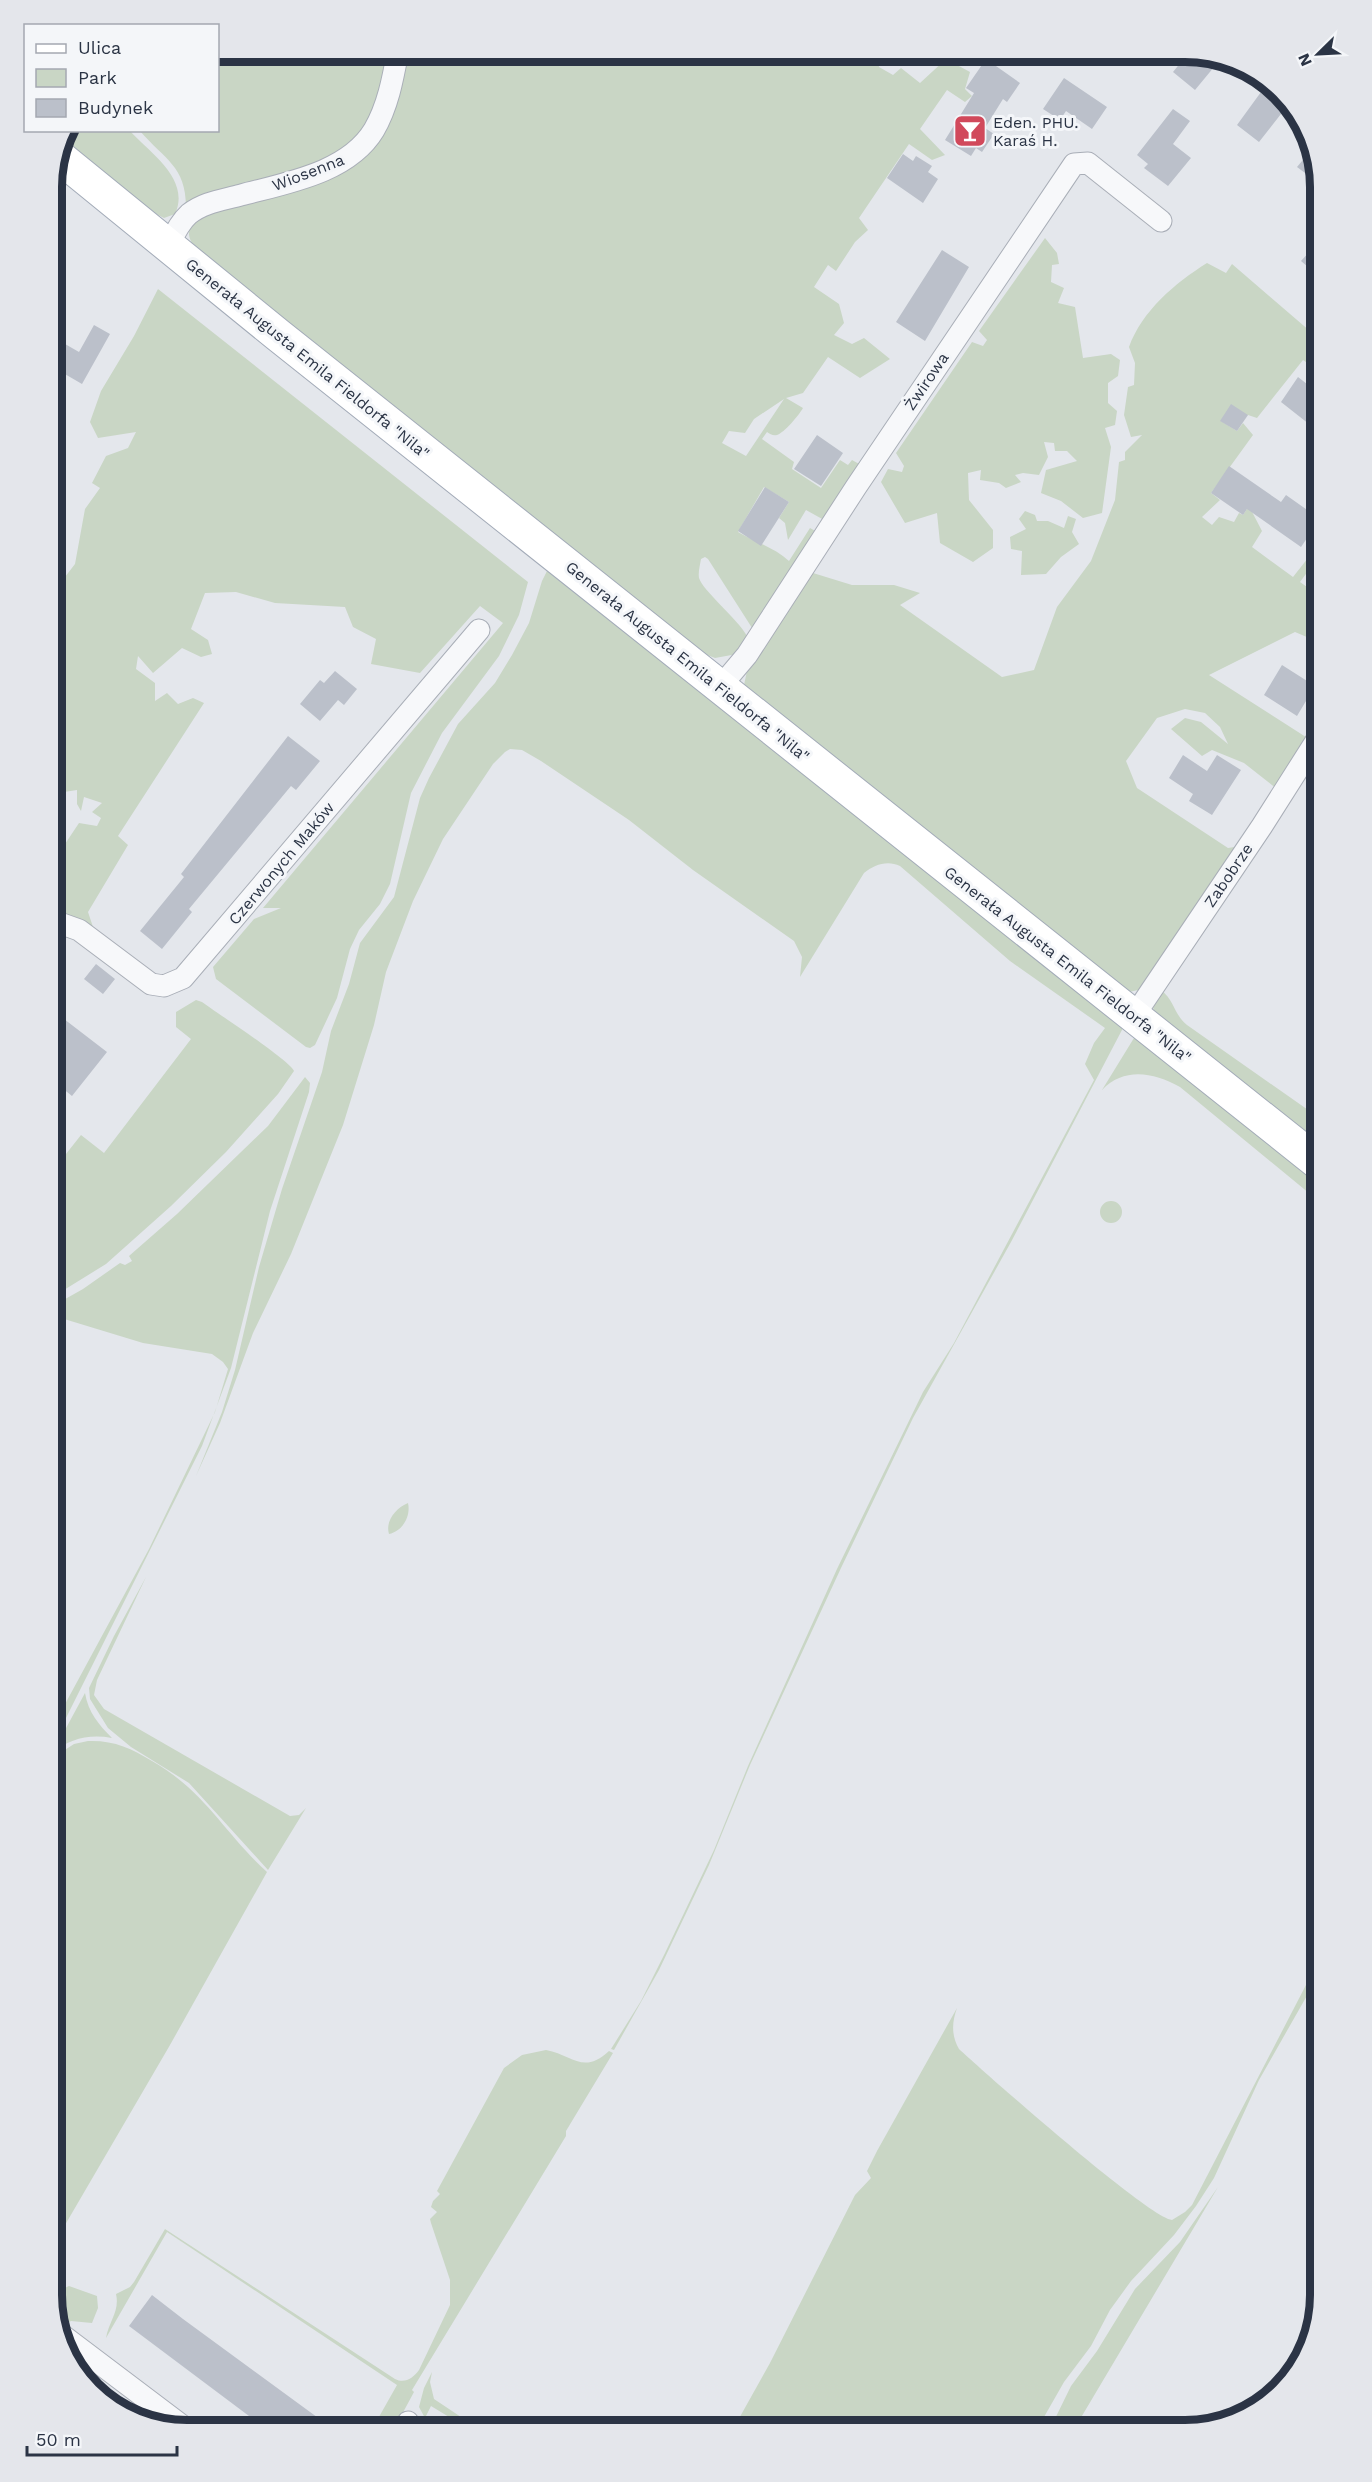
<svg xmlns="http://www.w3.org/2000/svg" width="1372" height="2482" font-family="'Work Sans',sans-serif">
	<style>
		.green { fill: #c9d6c5; fill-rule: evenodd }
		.building { fill: #bbc0ca }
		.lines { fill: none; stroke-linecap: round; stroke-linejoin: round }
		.minor-casing { stroke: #a9aeb7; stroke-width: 23 }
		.primary-casing { stroke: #a3abb8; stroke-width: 35 }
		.minor { stroke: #f7f8fa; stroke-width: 21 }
		.primary { stroke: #fff; stroke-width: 33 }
		.labels { text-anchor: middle; stroke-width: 6; stroke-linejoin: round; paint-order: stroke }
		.poi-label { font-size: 16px; fill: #2b3445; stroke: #f4f6f9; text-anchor: start }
		.street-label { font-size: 16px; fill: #2b3445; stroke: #f4f6f9 }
		.rim { fill: none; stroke: #2b3445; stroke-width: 8 }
	</style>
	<rect width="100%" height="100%" fill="#e4e7ec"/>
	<path class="green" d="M218 51H380L392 60 372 121 337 157 186 207C186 166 164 159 140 131L218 130Z
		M403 51H877L879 67 893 75 901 68 920 83 946 59 970 72 965 89 972 96 965 102 947 90 920 129 945 155 932 160 909 144 859 218 868 230 855 242 836 271 828 265 814 287 839 304 844 323 834 335 852 344 864 338 890 359 860 378 828 357 803 393 786 398 803 408C799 415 784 433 777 435 773 436 770 434 767 432L762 439 794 462 792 469 821 488 840 460 848 465 852 460 861 465 824 520 806 510 788 540 785 523 779 518 789 502 764 487 738 532C755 542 775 548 789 561L810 528 817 532 754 631 708 559 705 557 701 559C700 565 698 572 699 578 703 591 737 618 747 636L737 654 715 658 697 651 196 249C187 237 187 232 194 219L343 170ZM784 399 746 456 722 443 729 431 745 433 754 419Z
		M64 131H130C150 153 191 179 175 214L164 218 154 213 61 143Z
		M1045 238 1057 253 1059 264 1052 265 1051 282 1064 288 1058 303 1075 307 1083 358 1111 354 1120 360 1118 376 1108 383V403L1117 411 1115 425 1105 428 1111 447 1102 513 1083 518 1061 501 1041 493 1046 470 1077 461 1067 451H1055L1054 443 1044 442 1048 457 1039 475 1023 473 1015 475 1021 482 1006 488 999 483 980 480 981 470 968 473 969 500 993 530V548L973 562 940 543 937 513 905 523 881 482 888 469 902 472 904 466 896 453 972 342 983 346 987 340 979 331Z
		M1207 263 1226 273 1232 264 1318 338 1321 336V372L1303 360 1257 418 1248 415 1221 421 1237 431 1243 423 1253 435 1211 493 1220 500 1202 517 1212 525 1219 517 1234 522 1239 513 1243 515 1249 506 1262 531 1252 547 1293 577 1308 558 1314 563 1300 582 1321 597V643L1295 632 1209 675 1309 739 1277 789 1244 763 1212 750 1202 756 1171 729 1185 718 1201 722 1228 744 1220 727 1205 713 1185 709 1157 718 1126 761 1137 788 1228 848 1241 846 1143 989 1129 992 744 685 747 671 807 577 813 573 852 585H894L920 593 900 605 1002 677 1034 670 1057 607 1091 561 1115 500 1119 462 1125 460V452L1142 435 1131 437 1124 415 1128 387 1134 385 1135 363 1129 347C1142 311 1175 283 1207 263Z
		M158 289 528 582 519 615 499 656 442 733 411 793 390 884 380 904 359 930 350 949 337 998 315 1045 310 1048 306 1047 216 979 213 967 254 919 281 908H263L503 623 480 606 420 673 371 664 376 639 353 627 345 607 275 603 236 592 205 593 191 629 208 640 212 654 201 657 182 648 153 673 138 656 136 669 155 683V701L167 693 178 704 193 698 204 703 118 836 128 845 88 912 96 936 51 913V847L61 850 79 823 97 826 101 818 92 812 102 803 84 797 81 811 77 804V790L64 792 62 784 51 780V595L75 564 85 509 100 488 92 483 106 456 128 448 136 432 98 438 90 422 101 391 134 336Z
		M1025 511 1035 515 1037 521H1048L1064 528 1068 516 1076 519 1072 532 1079 544 1061 557 1046 574 1021 575 1022 551 1011 549 1010 537 1026 529 1019 519Z
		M547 571 1123 1028 1011 1242 913 1418 841 1568 750 1765 709 1865 659 1970 614 2050 611 2049 641 2001 665 1953 714 1850 748 1766 837 1569 923 1392 954 1343 1094 1080 1085 1064 1094 1043 1105 1028 1010 961 900 866C887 860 874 865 864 873L800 977 802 957 794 941 693 870 629 820 541 761 522 750 510 749 505 752 493 764 443 839 413 901 386 972 374 1025 343 1125 291 1254 253 1333 220 1423 196 1476 222 1412 235 1370 259 1267 282 1189 322 1072 331 1031 349 984 360 943 394 897 420 798 429 778 458 724 495 683 512 655 529 623 542 581Z
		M1160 989C1176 1002 1172 1012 1187 1025L1321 1119V1151L1154 1013 1153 1006Z
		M196 1000 202 1002C217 1013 289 1060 294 1071L278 1094 226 1152 171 1206 106 1264 51 1298V1173L81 1135 104 1153 191 1039 176 1027V1012Z
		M1134 1038H1137L1321 1185V1203L1180 1087C1153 1072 1124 1067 1102 1090Z
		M305 1077 310 1083 309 1092 270 1211 231 1368 202 1446 51 1748V1730L149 1549 215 1412 228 1369 223 1362 212 1354 143 1343 51 1315V1307L83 1289 120 1263 125 1265 132 1261 129 1256 177 1214 268 1126Z
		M1100 1212a11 11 0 1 1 22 0a11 11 0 1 1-22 0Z
		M408 1503C411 1516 403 1531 389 1534 385 1521 396 1508 408 1503Z
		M146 1577 97 1680 94 1695 104 1709 290 1816 299 1815 306 1808 268 1870 189 1783 131 1747 108 1728 90 1699 89 1688 114 1636Z
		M85 1693C88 1712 99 1725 112 1738 90 1734 69 1738 52 1754Z
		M88 1741C113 1740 131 1748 152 1761 206 1792 224 1833 267 1872L170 2045 51 2249V1759L74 1744Z
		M1321 1956V1971L1259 2080 1214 2178 1196 2206 1174 2235 1131 2281 1110 2310 1091 2346 1064 2382 1036 2431H732L770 2363 855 2195 871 2178 867 2171 877 2151 957 2008C952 2022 951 2035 959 2049 986 2074 1149 2218 1172 2220L1185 2212 1192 2205Z
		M546 2050C573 2055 583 2075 609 2051L613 2053 566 2131V2136L412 2390 414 2392 393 2431H371L397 2385 167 2232 106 2338C109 2321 120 2311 116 2294L130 2287 134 2282 165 2229 395 2379C405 2384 413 2378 419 2370L450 2305V2280L431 2223 430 2219 437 2212 431 2207 433 2201 440 2194 437 2191 504 2068 522 2055Z
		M1218 2187 1073 2431H1049L1071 2386 1097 2351 1135 2289 1180 2242Z
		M69 2286 97 2296 98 2308 92 2323 71 2321 58 2329 52 2300 58 2291Z
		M432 2372 430 2382 434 2399 482 2431H472L431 2406 425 2418 419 2407 424 2388Z"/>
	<path class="building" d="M1190 51 1219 61 1195 90 1173 72Z
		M986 59 1020 83 1007 102 1003 99 985 128 994 134 982 152 976 148 971 156 945 140 974 93 966 88Z
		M1064 78 1107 107 1092 129 1066 111 1060 120 1043 109Z
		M1269 81 1288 105 1259 142 1237 125Z
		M1173 109 1190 121 1173 144 1191 158 1168 186 1144 168 1148 164 1137 155Z
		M903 154 913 161 916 156 932 166 928 172 938 179 923 203 887 178Z
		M1307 155 1316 162 1321 185 1297 167Z
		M1321 239V278L1301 261Z
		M942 250 969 267 925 341 896 322Z
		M94 325 110 334 82 384 51 366V336L79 352Z
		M1298 377 1321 395V418L1314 428 1281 402Z
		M1231 404 1248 415 1237 431 1220 421Z
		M817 435 843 453 821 486 794 469Z
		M1229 466 1281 502 1286 495 1320 519 1301 547 1247 509 1243 515 1211 493Z
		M765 487 789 502 761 546 738 531Z
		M1282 665 1315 686 1297 716 1264 695Z
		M335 671 357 689 344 705 338 700 320 721 300 704 320 680 324 683Z
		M288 736 320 761 296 790 291 786 189 909 192 912 162 949 140 931 184 877 181 874Z
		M1183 755 1207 771 1217 755 1241 770 1212 815 1189 801 1193 794 1169 778Z
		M96 964 115 979 103 994 84 979Z
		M51 1009 107 1052 72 1096 51 1079Z
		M152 2295 183 2319 336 2431H269L129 2326Z"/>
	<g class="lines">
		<defs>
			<path id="minor" d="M169 245C174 234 180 222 189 214 204 202 223 200 241 195 286 183 348 173 374 130 388 106 393 78 398 51
				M720 687 747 655 856 487 1074 164 1088 163 1161 221
				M51 920 79 930 151 984 164 986 183 978 479 630
				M1134 1016 1262 826 1321 733
				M58 2332 189 2431
				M403 2431 408 2422"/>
			<path id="primary" d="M57 155 278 335 1321 1165"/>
		</defs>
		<use href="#minor" class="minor-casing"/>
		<use href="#primary" class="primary-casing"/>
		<use href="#minor" class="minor"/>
		<use href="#primary" class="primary"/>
	</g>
	<defs>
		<symbol id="bar-square" viewBox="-11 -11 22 22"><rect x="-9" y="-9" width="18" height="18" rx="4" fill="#d1495b" stroke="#f4f6f9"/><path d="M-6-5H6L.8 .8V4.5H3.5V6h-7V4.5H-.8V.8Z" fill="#fff"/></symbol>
	</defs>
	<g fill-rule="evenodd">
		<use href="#bar-square" x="951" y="112" width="38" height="38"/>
	</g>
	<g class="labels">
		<g class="poi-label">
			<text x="993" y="128">Eden. PHU.<tspan x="993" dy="18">Karaś H.</tspan></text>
		</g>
		<g class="street-label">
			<text transform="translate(308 172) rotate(-21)" y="6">Wiosenna</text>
			<text transform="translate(308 358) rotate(39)" y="6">Generała Augusta Emila Fieldorfa "Nila"</text>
			<text transform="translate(926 381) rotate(-56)" y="6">Żwirowa</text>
			<text transform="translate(688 661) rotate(39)" y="6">Generała Augusta Emila Fieldorfa "Nila"</text>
			<text transform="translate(281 863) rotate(-50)" y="6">Czerwonych Maków</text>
			<text transform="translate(1228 875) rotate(-56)" y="6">Zabobrze</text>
			<text transform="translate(1068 964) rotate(38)" y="6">Generała Augusta Emila Fieldorfa "Nila"</text>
		</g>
	</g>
	<path d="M0 0H1372V2482H0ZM187 62H1185A125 125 0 0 1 1310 187V2295A125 125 0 0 1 1185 2420H187A125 125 0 0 1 62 2295V187A125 125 0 0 1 187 62Z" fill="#e4e6eb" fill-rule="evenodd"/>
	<path class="rim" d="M187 62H1185A125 125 0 0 1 1310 187V2295A125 125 0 0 1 1185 2420H187A125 125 0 0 1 62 2295V187A125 125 0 0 1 187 62Z"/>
	<rect x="24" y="24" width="195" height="108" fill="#f4f6f9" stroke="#a4a8b1" stroke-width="1.5"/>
	<rect x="36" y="44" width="30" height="9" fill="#ffffff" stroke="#a4a8b1" stroke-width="1.5"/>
	<text x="78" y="54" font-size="18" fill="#2b3445">Ulica</text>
	<rect x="36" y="69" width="30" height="18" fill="#c9d6c5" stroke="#a4a8b1" stroke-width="1.5"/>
	<text x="78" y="84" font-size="18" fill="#2b3445">Park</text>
	<rect x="36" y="99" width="30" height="18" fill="#bbc0ca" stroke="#a4a8b1" stroke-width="1.5"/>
	<text x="78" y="114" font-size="18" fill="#2b3445">Budynek</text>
	<g transform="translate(1318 54) rotate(246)" stroke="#f4f6f9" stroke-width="4.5" paint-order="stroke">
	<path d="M0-4.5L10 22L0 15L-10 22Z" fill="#2b3445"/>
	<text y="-9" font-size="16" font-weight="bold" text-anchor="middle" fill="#2b3445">N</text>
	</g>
	<path d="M27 2446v9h150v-9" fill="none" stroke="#2b3445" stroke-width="3"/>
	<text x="36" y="2446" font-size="18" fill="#2b3445" stroke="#f4f6f9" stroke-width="4.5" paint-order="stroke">50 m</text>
</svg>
